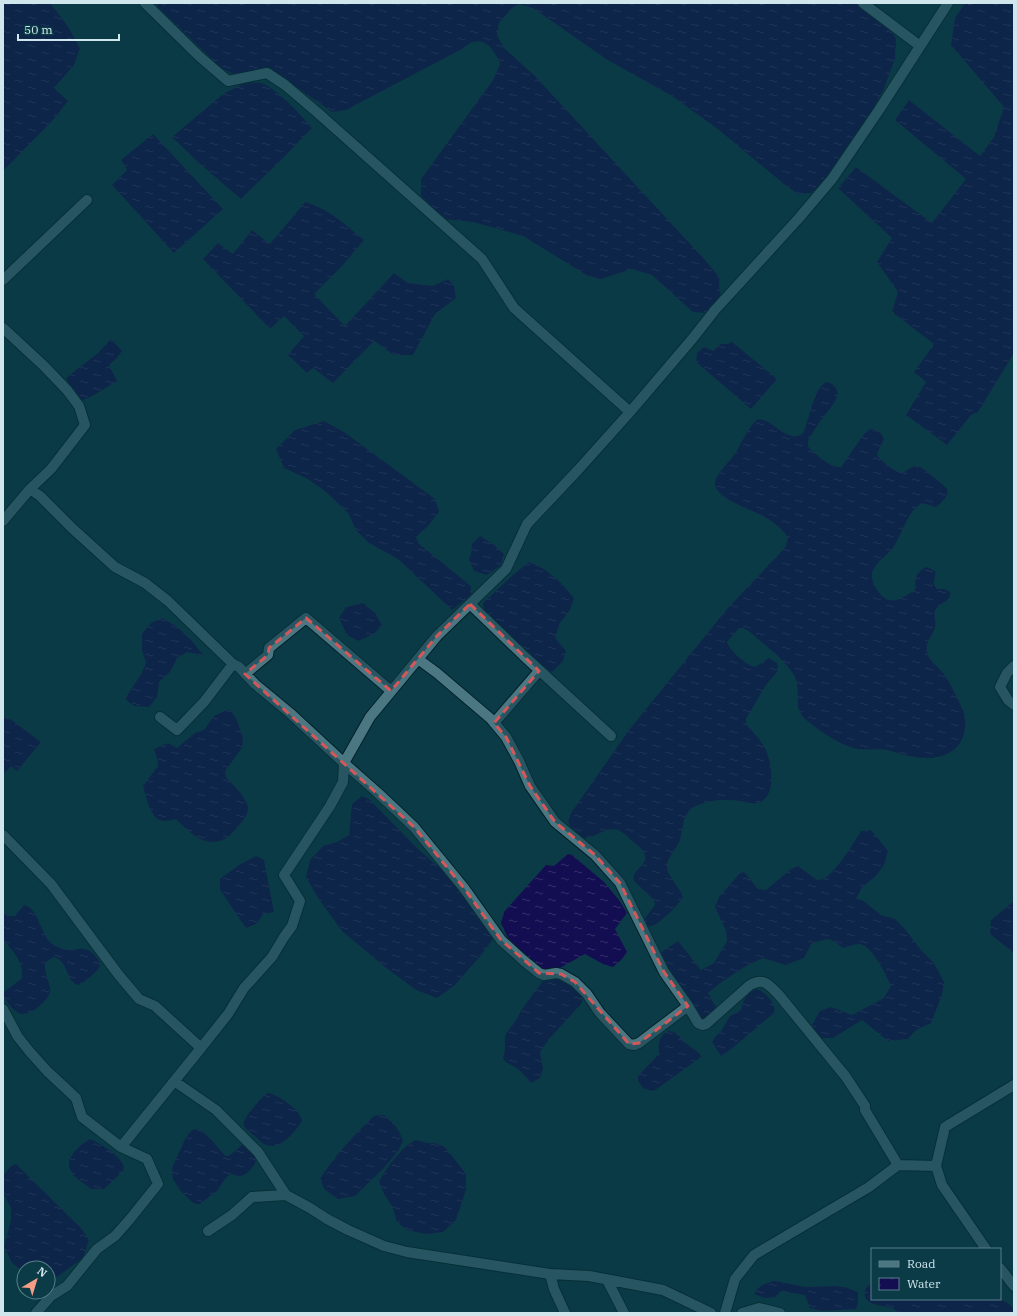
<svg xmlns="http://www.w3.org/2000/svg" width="1017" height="1316" font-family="'IBM Plex Serif',serif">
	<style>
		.water { fill: url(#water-ripples) }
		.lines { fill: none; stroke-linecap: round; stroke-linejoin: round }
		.street-casing { stroke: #002129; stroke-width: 12 }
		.street { stroke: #4b7783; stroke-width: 10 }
		.marked { fill: none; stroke: #d45859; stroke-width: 3; stroke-dasharray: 8 5; stroke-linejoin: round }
	</style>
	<defs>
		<pattern id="water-ripples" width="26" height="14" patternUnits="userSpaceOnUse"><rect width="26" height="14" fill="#130d51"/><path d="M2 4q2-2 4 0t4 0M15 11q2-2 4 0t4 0" fill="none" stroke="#34306a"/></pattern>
	</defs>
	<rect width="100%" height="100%" fill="#0b3b46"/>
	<path class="water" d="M3 3H50L67 25 80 48 74 65 54 88 68 101 54 119 3 171Z
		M157 3H225L230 5 238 3H855L888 26 896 38 895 59 883 91 861 130 824 182 811 193 798 194 785 185 719 130 672 96 606 59 533 8 519 4 512 8 499 23 497 35 503 47 535 76 705 260 719 277 720 297 707 313 693 312 652 275 632 269 601 279 588 276 523 236 473 222 443 219 421 196V179L493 80 500 64C496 53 487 38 473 42 469 43 465 47 462 49L346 110 332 112 319 103 275 72 260 69 235 75 221 68 158 7Z
		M965 3H1014V353L978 412 971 415 947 445 906 415 926 382 914 372 934 344 892 312 898 292 877 262 892 238 838 188 856 167 932 223 966 179 895 120 909 100 980 156 994 137 1004 107 951 45 955 18Z
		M245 83C250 83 256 82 261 83 277 88 301 115 312 128L282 159 241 199 199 163 172 137 223 94Z
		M153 134 223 209 174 253 112 185 127 170 121 160Z
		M305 202C331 210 344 224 364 240L342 266 314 294 345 326 394 273 408 283 433 286 448 279 454 286 456 298 435 314 413 355H394L374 341 333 383 313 368 307 373 288 355 304 336 284 316 270 329 203 259 218 243 233 254 252 230 270 244Z
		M111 339 122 351 117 358 109 365 117 381 96 394 81 401 72 391 66 378 98 353Z
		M732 342 777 379 751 409 696 362 697 353 704 347 713 351 720 344H728Z
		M826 382C833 383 840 390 837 397 834 405 826 413 821 420 816 427 812 434 808 441V445L809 448C818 455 829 468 841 467L864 434 870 429C877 429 881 432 884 439L877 454 878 457C884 462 891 469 898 472 906 475 910 465 918 466 922 467 944 485 947 489 950 495 941 504 936 507L922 503C905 513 903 535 892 549 885 557 875 563 872 573 871 578 873 583 876 588 888 608 898 600 914 591L916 587C913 579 919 569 927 567L935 571C937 579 930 581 937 589H944L950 592C952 601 941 602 936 609 932 616 937 620 935 627 933 636 925 641 927 652 928 660 938 666 943 673 948 678 962 707 964 713 965 718 966 724 965 728 963 754 937 761 915 757 907 756 899 753 891 751 880 748 869 750 858 749 843 747 814 728 803 717 794 707 800 692 796 680 791 664 762 643 750 632L743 628H739L727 642C729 650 746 665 755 667L769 658 777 663 778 667 777 672 766 685 746 719V724C753 732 760 739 765 748 772 762 778 801 756 803 751 804 746 802 741 801 724 799 705 799 691 809 682 816 683 831 680 840 677 849 666 858 667 868 667 875 680 887 683 897 678 905 661 923 652 926 649 927 646 925 644 923L645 918 655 905 654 900 634 881C630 870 648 866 645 855 643 849 637 845 632 841 628 837 623 832 618 830 600 824 583 856 568 822L571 813 629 730 727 609 781 552 786 545 788 538C783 529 772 521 763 516 753 510 713 498 715 482 716 474 729 462 734 455 742 443 747 428 758 419 774 419 787 445 803 433 810 419 812 391 826 382Z
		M324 421 344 432 435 499 439 512 427 527 416 537 419 544 471 586V595L452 610 398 559 369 543 356 530 348 513 326 492 308 479 284 468 276 449 295 430Z
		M480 536 494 545 504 554 500 566 487 575 474 571 469 560 471 554 472 544Z
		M529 562 544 569 560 582 574 598 570 610 560 623 555 638 566 651 563 661 552 672 542 667 485 616 483 603 514 574Z
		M363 603 375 613 382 625 374 634 358 641 347 635 339 618 346 607Z
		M162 618 176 626 192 641 203 655 187 652 177 658 171 671 159 682 157 697 149 707 134 706 125 699 141 674 146 663 142 650V634L151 623Z
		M226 710H230L236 718 239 726 243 738 242 748 225 771 226 777C234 786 245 795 248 807 249 813 244 819 240 824 236 829 230 836 225 839 205 849 189 832 176 819 172 820 164 822 160 820 150 817 146 796 143 786L158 766 157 759 154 749 168 743 177 748 195 733 204 730 214 716Z
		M3 716 13 721 41 742 17 771 11 766 3 775Z
		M362 796 369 799 418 849 441 869 461 890 493 939 482 954 455 985 437 998 416 990 385 967 342 931 318 898 306 877 310 860 323 846 337 842 349 835 352 804Z
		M871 830 888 851 884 865 875 877 862 887 856 899 862 900 881 915 895 919 904 928 921 950 934 963 944 982 942 995 931 1023 916 1030 908 1039 888 1041 862 1020 833 1038H818L812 1025 820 1011 831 1007 852 1015 884 998 891 986C886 975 872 945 859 944 854 944 848 947 843 948 829 937 828 938 811 944L804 958 785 965 763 958C741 968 726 978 708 993L718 1011 708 1020H699L687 1001 660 953 678 941 701 970 714 963 727 941 726 931 715 907 719 897 740 873 744 872 758 889 766 890 791 869 798 866 817 880C819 879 821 880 823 879 835 874 854 842 861 831Z
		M568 854 572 855 604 882 619 900 627 913 615 929 627 952 622 959 613 967 603 964 585 954 558 969 544 972 526 957 508 938 501 923 504 912 546 865 554 866Z
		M256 856 264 860 274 912 264 914 256 924 246 928 220 890V879L239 865Z
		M1014 901V953L990 934 991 920Z
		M24 905C38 908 41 933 50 942 56 947 65 951 73 950 78 949 83 948 88 950 92 952 100 959 100 964 101 970 84 982 79 985 65 983 70 962 54 957 51 959 46 960 45 965 44 974 51 983 50 992 48 1002 26 1020 17 1012 11 1008 7 1002 3 995L4 992 21 979C26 965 12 949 3 940V913L8 916H15L22 907Z
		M562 976 582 996V1003L550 1038 540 1052 543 1068 540 1078 531 1083C527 1079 524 1074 519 1070 514 1065 508 1065 503 1059L505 1049V1035L514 1023 524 1006 542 982 548 977Z
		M756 989C764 990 777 1004 774 1013L730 1050 721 1056 712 1042 715 1037 721 1031 730 1016 741 1010C744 999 745 994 756 989Z
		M668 1031 674 1032 680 1037 684 1042 699 1053 701 1057 654 1091 644 1089 638 1081V1076L659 1054C658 1043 658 1038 668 1031Z
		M268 1093C279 1095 299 1109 302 1120 297 1131 280 1151 266 1145 263 1144 259 1140 256 1137 251 1133 246 1130 243 1124 245 1116 261 1097 268 1093Z
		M379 1115H384C394 1124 399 1128 403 1141L398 1151 384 1168 355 1196 338 1199 324 1189 320 1179C335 1155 354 1135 374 1116Z
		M195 1129C205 1129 218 1149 226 1156H229L242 1145 245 1146 257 1157C256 1165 248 1175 240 1176 236 1176 233 1174 230 1174L224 1180 218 1190 200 1204H196L192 1202 179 1189 173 1179 172 1168 186 1137 191 1131Z
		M90 1139C103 1145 117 1153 124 1166L123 1171 104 1189H91L74 1176 69 1167V1160L74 1152 81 1145Z
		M416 1140 428 1143H435L445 1147 466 1174V1190L456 1220 443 1232 426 1234 407 1230 397 1222 392 1206 384 1194 379 1182C385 1169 403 1145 416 1140Z
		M16 1164 81 1228 89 1240 83 1258 53 1280H48V1268H24V1272L12 1263 4 1247 11 1220V1208L3 1193V1176L11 1166Z
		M775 1281 806 1287 834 1286 845 1287 858 1292V1303L856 1309 822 1311 810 1308 805 1295 781 1291 775 1297 765 1298 754 1294C759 1285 766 1283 775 1281Z
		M871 1284 872 1299H999C1006 1302 1014 1305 1014 1313H901C898 1312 895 1310 892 1308 883 1305 862 1306 865 1291 866 1287 868 1286 871 1284Z"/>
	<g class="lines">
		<defs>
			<path id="street" d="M145 3 200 57 228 81 267 73 285 85 318 113 482 259 514 308 630 412
				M863 3 920 46
				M3 280 87 200
				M3 328 44 366 67 390 79 406 85 425 51 469 30 489 3 521
				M30 489 40 496 73 529 115 567 145 583 168 601 233 664 239 667 255 684 290 713 344 763 378 793 414 827 464 888 501 940 523 960 539 973 544 975 556 973 561 974 575 982 587 994 600 1013 629 1044 634 1045 639 1043 688 1006 698 1023 703 1025 706 1024 750 985C764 977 769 985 779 995L846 1077 865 1106V1110L898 1165
				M470 604 525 657 611 736
				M418 659 437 673 491 719 506 737 519 761 530 786 555 822 595 855 620 883 664 972 688 1006
				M1014 666 1007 673 1000 687 1008 700 1014 705
				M245 674 268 655 269 648 306 618 391 691
				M160 717 177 730 204 702 233 664
				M494 723 539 671
				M3 835 51 884 118 974 139 999 155 1006 201 1048
				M3 1009 18 1037 30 1052 47 1071 76 1098 82 1117 121 1147 147 1159 158 1184 130 1219 115 1236 97 1249 67 1286 51 1296 36 1313
				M174 1081 216 1110 258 1152 286 1195 310 1208 327 1219 348 1230 384 1246 407 1252 550 1274 589 1276 663 1290 711 1313
				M121 1147 201 1048 228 1014 244 988 272 957 284 937 292 926 300 901 284 875 330 806 343 782 344 763 370 717 437 636 506 569 527 524 578 470 630 412 693 338 715 310 799 218 832 179 879 110 948 3
				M208 1231 232 1215 252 1197 286 1195
				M986 1249 942 1185 936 1166 945 1127 1014 1085
				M1000 1268 1014 1286
				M550 1274 554 1289 565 1313
				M607 1280 624 1313
				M725 1313 735 1279 754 1255 869 1187 898 1165 936 1166
				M742 1313 759 1308 780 1313"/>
		</defs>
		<use href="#street" class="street-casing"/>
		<use href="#street" class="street"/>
	</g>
	<path d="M0 0H1017V1316H0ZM470 604 539 671 494 723 506 737 530 786 555 822 595 855 620 883 664 972 688 1006 639 1043 629 1044 575 982 561 974 539 973 501 940 464 888 414 827 245 674 268 655 269 648 306 618 391 691 437 636Z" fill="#0b3b46" fill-opacity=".55" fill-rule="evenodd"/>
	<path class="marked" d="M470 604 539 671 494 723 506 737 530 786 555 822 595 855 620 883 664 972 688 1006 639 1043 629 1044 575 982 561 974 539 973 501 940 464 888 414 827 245 674 268 655 269 648 306 618 391 691 437 636Z"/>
	<rect width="1017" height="1316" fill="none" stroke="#cfe6ec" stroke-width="8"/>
	<rect x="871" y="1248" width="130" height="52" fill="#0b3b46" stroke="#597f88"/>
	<rect x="879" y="1261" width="20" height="6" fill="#4b7783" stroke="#597f88"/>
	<text x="907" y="1268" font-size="12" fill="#cfe6ec">Road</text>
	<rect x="879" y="1278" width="20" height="12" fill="url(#water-ripples)" stroke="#597f88"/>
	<text x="907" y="1288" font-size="12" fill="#cfe6ec">Water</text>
	<g transform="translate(36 1280) rotate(38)"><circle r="19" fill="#0b3b46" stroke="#597f88"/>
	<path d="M0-3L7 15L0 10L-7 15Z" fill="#f49e87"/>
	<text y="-6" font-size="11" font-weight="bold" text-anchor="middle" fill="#cfe6ec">N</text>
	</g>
	<path d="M18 34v6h101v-6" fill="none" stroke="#cfe6ec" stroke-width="2"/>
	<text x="24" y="34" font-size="12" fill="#cfe6ec" stroke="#0b3b46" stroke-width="3" paint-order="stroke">50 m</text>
</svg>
